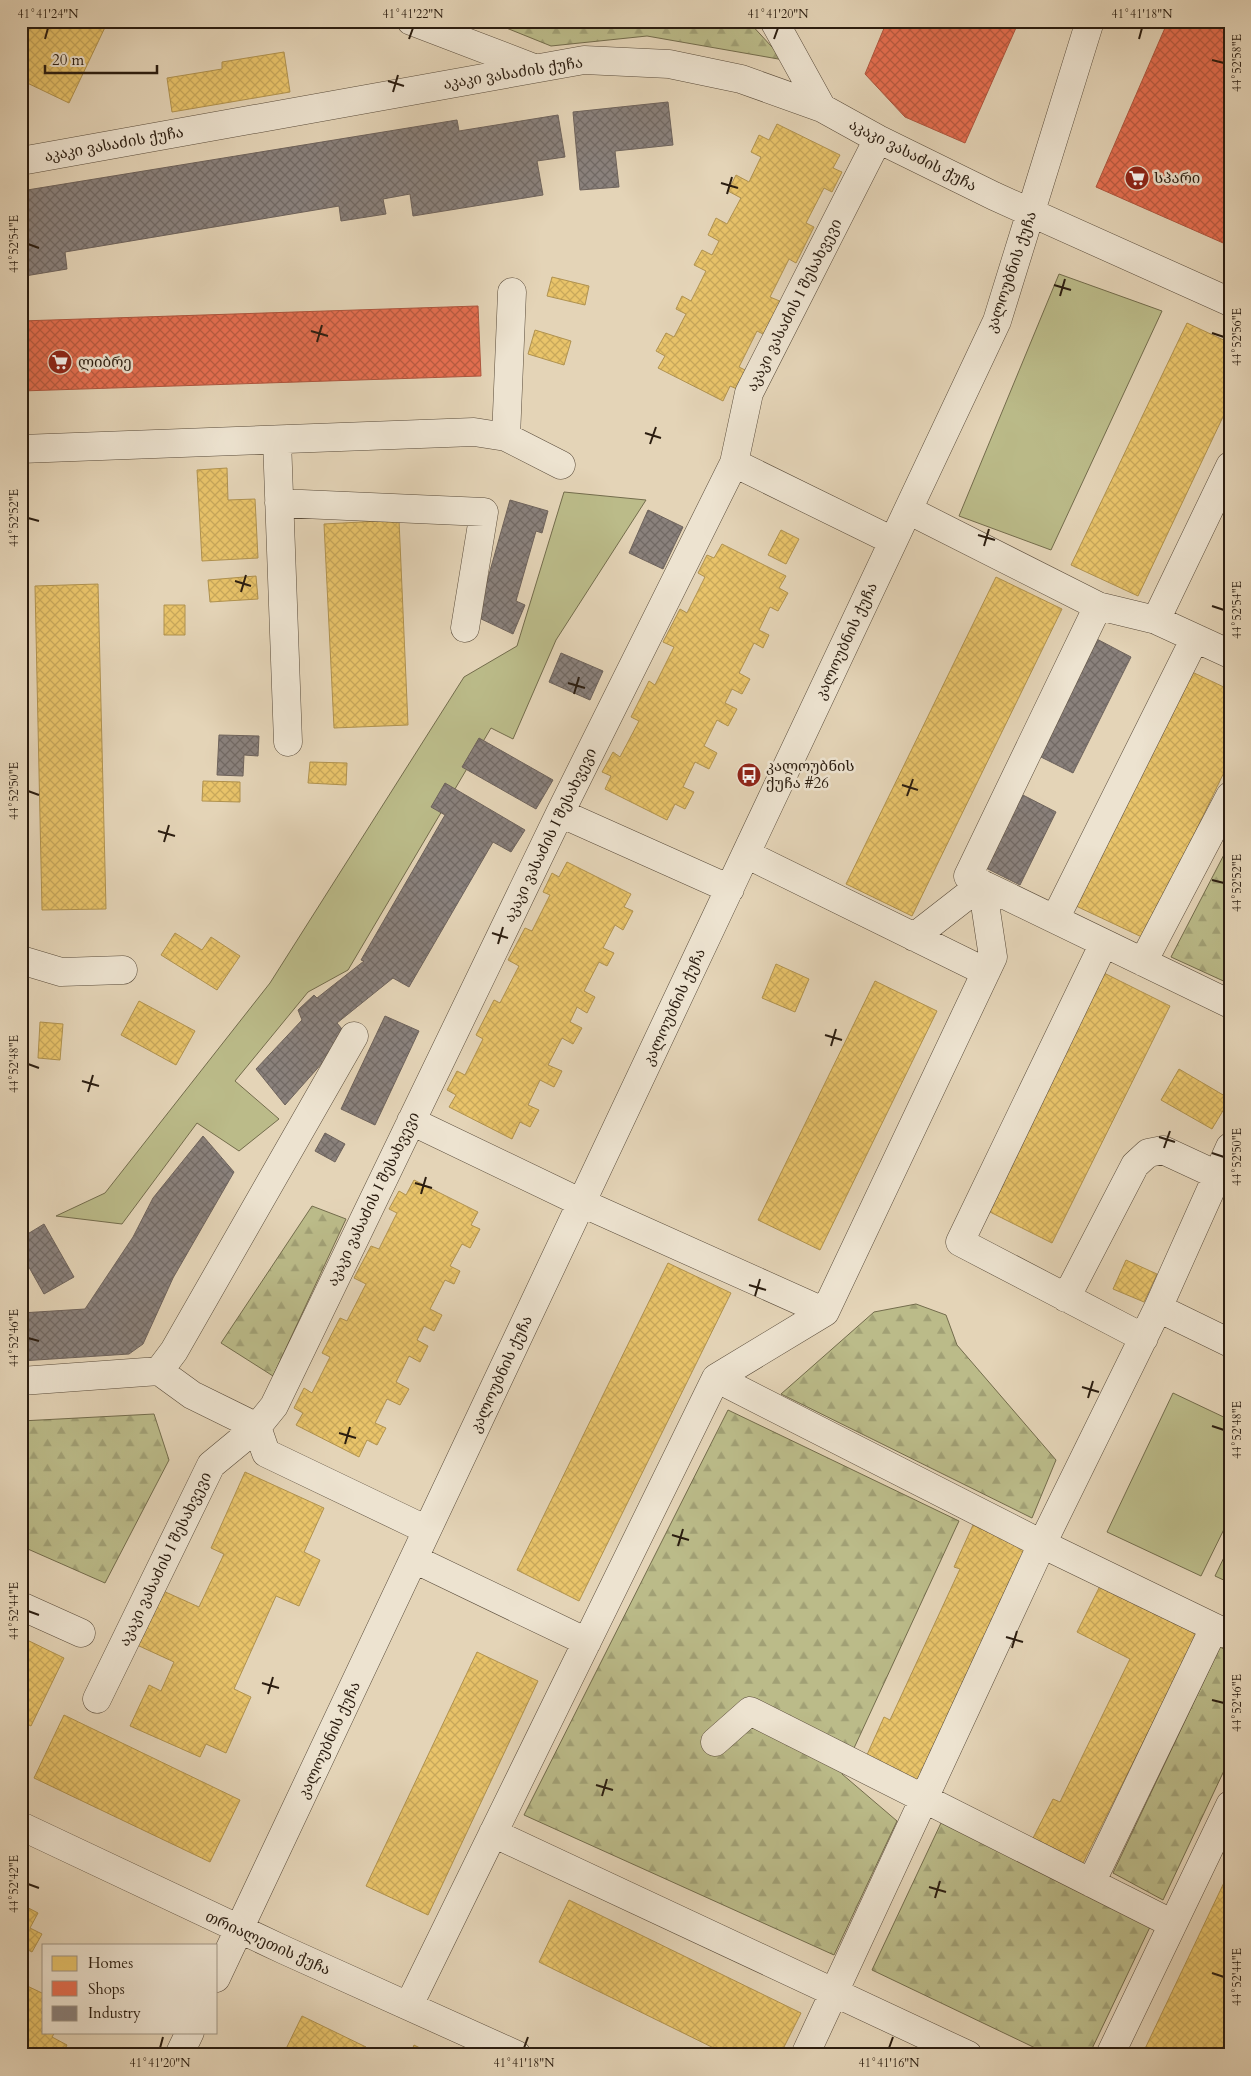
<svg xmlns="http://www.w3.org/2000/svg" width="1251" height="2076" font-family="Cardo,'Noto Serif Georgian',serif">
	<style>
		.grass { fill: #bbbb89; stroke: #736c4c }
		.forest { fill: url(#forest-firs); stroke: #736c4c }
		.homes { fill: url(#homes-cross-hatch); stroke: #b0924f }
		.shops { fill: url(#shops-cross-hatch); stroke: #af563e }
		.industry { fill: url(#industry-cross-hatch); stroke: #6e635c }
		.lines { fill: none; stroke-linecap: round; stroke-linejoin: round }
		.minor-casing { stroke: #594b3a; stroke-width: 29 }
		.minor { stroke: #ede3d0; stroke-width: 28 }
		.ticks { fill: none; stroke: #2b1d10; stroke-width: 2 }
		.labels { text-anchor: middle; stroke-width: 5; stroke-linejoin: round; paint-order: stroke }
		.street-label { font-size: 15px; fill: #2b1d10; stroke: #ede3d0 }
		.poi-label { font-size: 15px; fill: #2b1d10; stroke: #ede3d0; text-anchor: start }
		.neatline { fill: none; stroke: #2b1d10; stroke-width: 2 }
		.ticks-label { font-size: 12px; text-anchor: middle; fill: #2b1d10 }
	</style>
	<defs>
		<pattern id="forest-firs" width="22" height="20" patternUnits="userSpaceOnUse" patternTransform="scale(1.25)"><rect width="22" height="20" fill="#bbbb89"/><path d="M5 1l3.5 6h-7zM16 11l3.5 6h-7z" fill="#a1a075"/></pattern>
		<pattern id="homes-cross-hatch" width="8" height="8" patternUnits="userSpaceOnUse" patternTransform="scale(1.25)"><rect width="8" height="8" fill="#e9c46a"/><path d="M0 0l8 8M0 8l8-8" fill="none" stroke="#c8a85b"/></pattern>
		<pattern id="shops-cross-hatch" width="8" height="8" patternUnits="userSpaceOnUse" patternTransform="scale(1.25)"><rect width="8" height="8" fill="#e76f51"/><path d="M0 0l8 8M0 8l8-8" fill="none" stroke="#bb5b42"/></pattern>
		<pattern id="industry-cross-hatch" width="8" height="8" patternUnits="userSpaceOnUse" patternTransform="scale(1.25)"><rect width="8" height="8" fill="#8a817c"/><path d="M0 0l8 8M0 8l8-8" fill="none" stroke="#716964"/></pattern>
	</defs>
	<rect width="100%" height="100%" fill="#e4d4b7"/>
	<filter id="stains"><feTurbulence type="fractalNoise" baseFrequency=".004" numOctaves="4"/><feColorMatrix values="0 0 0 0 .2 0 0 0 0 .09 0 0 0 0 .02 0 0 0 .5 -.17"/></filter>
	<radialGradient id="worn" r=".72"><stop offset=".6" stop-color="#630" stop-opacity="0"/><stop offset="1" stop-color="#630" stop-opacity=".3"/></radialGradient>
	<path class="grass" d="M1059 274 1162 311 1051 550 959 516Z
		M564 492 646 500 556 640 513 739 491 728 348 970 308 992 235 1081 279 1119 239 1151 197 1123 122 1224 56 1216 105 1193 270 983 464 677 517 646Z
		M1173 1393 1230 1420V1517L1201 1576 1107 1532Z"/>
	<path class="forest" d="M489 21H748L784 60 647 36 551 46Z
		M1230 843V984L1171 957Z
		M312 1206 346 1219 273 1376 221 1343Z
		M916 1304 946 1315 957 1345 1056 1460 1032 1518 781 1394 874 1312Z
		M728 1410 959 1521 842 1774 897 1821 834 1955 524 1815Z
		M154 1414 169 1460 105 1583 21 1546V1421Z
		M1230 1545V1583L1215 1576Z
		M1220 1647 1230 1652V1758L1163 1900 1113 1873Z
		M941 1823 1150 1927 1089 2055H1050L872 1970Z"/>
	<path class="homes" d="M33 21H108L69 103 21 80V46Z
		M284 52 290 92 172 112 167 78 222 69V62Z
		M777 124 840 155 833 168 842 172 832 192 824 188 806 223 814 227 796 263 789 259 770 297 782 302 765 335 757 331 739 367 747 371 737 389 730 386 723 401 658 368 665 356 656 351 666 333 674 337 686 314 676 309 682 296 691 301 706 271 694 265 702 250 712 255 719 241 708 235 716 218 727 224 741 198 728 191 736 175 749 182 761 157 751 152 759 135 769 140Z
		M552 277 589 286 585 305 547 296Z
		M1187 323 1230 343V402L1138 596 1071 565Z
		M535 330 571 341 564 365 528 354Z
		M227 468 228 500 255 499 258 558 202 561 197 470Z
		M399 520 408 725 334 728 324 524Z
		M781 530 799 539 786 564 768 555Z
		M722 544 786 576 779 588 788 593 778 611 770 607 759 630 769 635 763 648 754 643 739 673 750 679 742 694 732 689 725 703 737 709 728 726 717 720 704 746 717 753 709 769 695 762 683 787 694 792 685 809 675 804 667 820 605 789 611 776 602 772 613 752 620 757 639 721 631 717 649 681 655 685 674 647 663 642 680 609 687 613 705 577 698 573 707 555 714 558Z
		M256 576 258 599 210 602 208 580Z
		M996 577 1062 609 912 916 846 884Z
		M98 584 106 909 42 910 35 586Z
		M164 605H185V635H164Z
		M1188 670 1230 690V760L1144 938 1076 906Z
		M310 762 347 763 346 785 308 783Z
		M203 781 240 782V802L202 801Z
		M567 862 631 894 624 907 633 911 623 930 615 925 603 948 614 953 607 966 599 962 584 991 595 997 587 1013 577 1007 570 1022 582 1028 573 1044 562 1038 548 1065 562 1071 554 1087 540 1080 528 1105 539 1110 530 1127 520 1122 512 1139 449 1107 456 1095 447 1090 457 1071 465 1075 483 1039 476 1035 494 1000 500 1003 519 966 508 960 525 928 532 931 550 895 543 892 552 873 559 877Z
		M175 933 202 950 211 937 240 956 217 990 161 955Z
		M776 964 809 979 795 1012 762 998Z
		M1104 973 1170 1006 1052 1243 986 1210Z
		M875 981 937 1011 820 1250 758 1220Z
		M139 1001 195 1031 176 1065 121 1035Z
		M40 1022 63 1024 60 1060 38 1058Z
		M1179 1069 1230 1099 1212 1129 1161 1100Z
		M414 1180 478 1212 471 1225 480 1229 470 1248 462 1244 450 1266 460 1271 454 1284 445 1280 430 1309 442 1315 434 1331 424 1326 417 1340 428 1346 420 1362 409 1356 396 1382 409 1389 400 1405 387 1399 375 1423 386 1428 377 1445 367 1440 359 1457 296 1425 303 1413 294 1408 304 1388 312 1393 330 1357 322 1353 340 1318 347 1321 366 1284 354 1278 371 1246 379 1249 397 1213 389 1209 399 1191 406 1195Z
		M1126 1260 1157 1274 1144 1302 1113 1289Z
		M668 1263 731 1293 579 1601 517 1570Z
		M245 1472 324 1508 304 1552 320 1560 299 1606 276 1596 234 1689 251 1697 226 1753 206 1744 200 1757 130 1726 149 1685 161 1691 174 1662 137 1645 161 1590 199 1607 224 1554 211 1548Z
		M973 1525 1025 1549 917 1781 866 1757 884 1717 890 1720 960 1569 954 1567Z
		M1100 1586 1197 1634 1083 1863 1033 1838 1053 1799 1060 1802 1130 1659 1077 1632Z
		M21 1637 64 1658 31 1726 21 1721Z
		M477 1652 538 1681 428 1915 366 1886Z
		M64 1715 240 1800 210 1862 34 1778Z
		M1230 1870V2032L1219 2055H1142Z
		M569 1900 801 2013 780 2055H728L539 1962Z
		M21 1904 38 1913 30 1928 42 1934 32 1952 26 1949 21 1958Z
		M21 1983 44 1994V2008L41 2013 44 2014V2032H55L52 2037 67 2045 62 2055H21Z
		M302 2016 366 2047 363 2055H283Z
		M414 2045 434 2055H410Z"/>
	<path class="shops" d="M887 21H1019L965 143 905 117 865 74Z
		M1168 21H1230V246L1096 187Z
		M478 306 481 376 21 391V321Z"/>
	<path class="industry" d="M668 102 673 145 615 151 619 187 580 190 573 112Z
		M558 115 565 157 537 161 543 195 413 216 410 194 383 199 386 214 341 221 339 206 65 252 67 269 25 276 21 259V191L457 120 459 131Z
		M510 500 548 511 542 533 536 531 516 601 525 605 513 634 477 617Z
		M648 510 683 527 663 569 629 553Z
		M1093 637 1131 657 1073 773 1035 754Z
		M561 653 603 671 590 700 549 682Z
		M219 735 259 736 258 756 244 755 243 776 217 775Z
		M479 738 553 780 536 809 462 767Z
		M445 783 525 830 511 852 493 842 409 987 393 978 337 1023 347 1035 285 1105 256 1069 302 1020 298 1010 314 995 317 998 364 961 361 960 445 815 431 807Z
		M1019 793 1056 812 1020 885 982 866Z
		M385 1016 419 1031 375 1125 341 1109Z
		M325 1133 345 1144 335 1162 315 1151Z
		M203 1136 234 1172 173 1278 143 1344 129 1354 21 1361V1313L85 1309 133 1237 153 1198Z
		M44 1224 74 1277 44 1294 21 1253V1238Z"/>
	<g class="lines">
		<defs>
			<path id="minor" d="M411 21 534 68
				M774 21 822 108
				M21 161 584 60 669 64 741 79 822 108 878 139 994 196 1230 302
				M506 437 512 292
				M277 440 288 742
				M21 449 474 432 506 437 561 465
				M734 463 893 541
				M279 503 484 512 465 628
				M908 510 1098 606
				M1156 620 1230 654
				M560 813 730 889
				M746 854 986 972
				M1055 919 1195 638
				M914 937 982 884 1230 1004
				M1104 943 960 1242 1144 1338
				M21 960 61 972 123 970
				M1143 962 1230 796
				M411 1121 582 1203 825 1312
				M1066 1298 1135 1165 1148 1153 1163 1150 1217 1175
				M1158 1308 1230 1343
				M159 1371 192 1395 257 1427 266 1453 427 1530
				M716 1378 1042 1544 1230 1635
				M21 1381 159 1371 174 1351 354 1036
				M414 1559 587 1642
				M21 1606 81 1633
				M97 1699 211 1465 257 1427 274 1406 560 813 734 463 749 393 878 139
				M715 1742 750 1711 1173 1924
				M21 1826 284 1950 517 2055
				M493 1833 968 2055
				M1091 1883 1214 1628
				M216 1978 997 321 1090 21
				M409 2005 716 1378 825 1312 993 957 982 884 968 876 1098 606 1156 620 1230 466
				M179 2055 190 2032
				M805 2055 1042 1544 1158 1308 1230 1147
				M1110 2055 1230 1805"/>
		</defs>
		<use href="#minor" class="minor-casing"/>
		<use href="#minor" class="minor"/>
	</g>
	<path class="ticks" d="M45 39 48 28M409 39 413 28M774 39 778 28M1139 39 1142 28M1212 60 1224 63M388 81 404 86M393 92 398 75M721 183 738 188M727 194 732 177M28 244 39 248M1054 285 1071 290M1060 296 1065 279M311 331 328 336M1212 333 1224 337M317 342 322 325M645 433 661 438M650 444 656 427M28 518 39 521M978 535 995 540M984 546 989 529M235 581 251 586M241 592 246 575M1212 606 1224 610M568 683 585 688M574 694 579 677M902 785 918 790M28 791 39 795M907 796 913 779M158 831 175 836M164 842 169 825M1212 880 1224 883M492 933 508 938M498 944 503 927M825 1035 842 1040M831 1046 836 1029M28 1064 39 1068M82 1081 99 1086M88 1092 93 1075M1159 1137 1175 1142M1164 1148 1170 1131M1212 1153 1224 1157M415 1183 432 1188M421 1194 426 1177M749 1285 766 1290M755 1296 760 1279M28 1338 39 1341M1082 1387 1099 1392M1088 1398 1093 1381M1212 1426 1224 1430M339 1433 356 1438M345 1444 350 1427M672 1535 689 1540M678 1546 683 1529M28 1611 39 1615M1006 1637 1023 1642M1012 1648 1017 1631M262 1683 279 1688M268 1694 273 1677M1212 1700 1224 1703M596 1785 613 1790M602 1796 607 1779M28 1884 39 1888M929 1887 946 1892M935 1898 940 1881M1212 1973 1224 1977M160 2048 163 2037M524 2048 528 2037M889 2048 893 2037"/>
	<defs>
		<symbol id="supermarket-disc" viewBox="-11 -11 22 22"><circle r="9.5" fill="#8f2418" stroke="#ede3d0"/><path d="M-6-5.5h2.5l.6 2H6L4.5 2H-2.5L-4.4-4H-6ZM-1.5 3.2a1.3 1.3 0 1 0 .1 0ZM3 3.2a1.3 1.3 0 1 0 .1 0Z" fill="#fff"/></symbol>
		<symbol id="bus-disc" viewBox="-11 -11 22 22"><circle r="9.5" fill="#8f2418" stroke="#ede3d0"/><path d="M-5-6H5V4H4V6H2V4H-2V6H-4V4H-5ZM-3.5-4V0h7V-4ZM-3.5 1.2v1.5H-2V1.2ZM2 1.2v1.5H3.5V1.2Z" fill="#fff"/></symbol>
	</defs>
	<g fill-rule="evenodd">
		<use href="#supermarket-disc" x="1123" y="164" width="28" height="28"/>
		<use href="#supermarket-disc" x="46" y="348" width="28" height="28"/>
		<use href="#bus-disc" x="735" y="761" width="28" height="28"/>
	</g>
	<g class="labels">
		<g class="street-label">
			<text transform="translate(513 73) rotate(-9)" y="5">აკაკი ვასაძის ქუჩა</text>
			<text transform="translate(114 144) rotate(-10)" y="5">აკაკი ვასაძის ქუჩა</text>
			<text transform="translate(913 155) rotate(27)" y="5">აკაკი ვასაძის ქუჩა</text>
			<text transform="translate(1011 272) rotate(-71)" y="5">კალოუბნის ქუჩა</text>
			<text transform="translate(794 305) rotate(-63)" y="5">აკაკი ვასაძის I შესახვევი</text>
			<text transform="translate(846 641) rotate(-65)" y="5">კალოუბნის ქუჩა</text>
			<text transform="translate(550 835) rotate(-64)" y="5">აკაკი ვასაძის I შესახვევი</text>
			<text transform="translate(674 1007) rotate(-65)" y="5">კალოუბნის ქუჩა</text>
			<text transform="translate(373 1199) rotate(-64)" y="5">აკაკი ვასაძის I შესახვევი</text>
			<text transform="translate(501 1374) rotate(-65)" y="5">კალოუბნის ქუჩა</text>
			<text transform="translate(165 1559) rotate(-64)" y="5">აკაკი ვასაძის I შესახვევი</text>
			<text transform="translate(329 1740) rotate(-65)" y="5">კალოუბნის ქუჩა</text>
			<text transform="translate(268 1943) rotate(24)" y="5">თრიალეთის ქუჩა</text>
		</g>
		<g class="poi-label">
			<text x="1154" y="183">სპარი</text>
			<text x="78" y="367">ლიბრე</text>
			<text x="766" y="771">კალოუბნის<tspan x="766" dy="17">ქუჩა #26</tspan></text>
		</g>
	</g>
	<rect width="1251" height="2076" fill="none" stroke="#e4d4b7" stroke-width="55"/>
	<rect x="42" y="1944" width="175" height="90" fill="#ede3d0" stroke="#9f9483"/>
	<rect x="52" y="1956" width="25" height="15" fill="#e9c46a" stroke="#9f9483"/>
	<text x="88" y="1968" font-size="15" fill="#2b1d10">Homes</text>
	<rect x="52" y="1981" width="25" height="15" fill="#e76f51" stroke="#9f9483"/>
	<text x="88" y="1994" font-size="15" fill="#2b1d10">Shops</text>
	<rect x="52" y="2006" width="25" height="15" fill="#8a817c" stroke="#9f9483"/>
	<text x="88" y="2018" font-size="15" fill="#2b1d10">Industry</text>
	<path d="M45 65v8h112v-8" fill="none" stroke="#2b1d10" stroke-width="2.5"/>
	<text x="52" y="65" font-size="15" fill="#2b1d10" stroke="#ede3d0" stroke-width="4" paint-order="stroke">20 m</text>
	<rect x="28" y="28" width="1196" height="2020" class="neatline"/>
	<g class="ticks-label">
		<text x="48" y="18">41°41'24"N</text>
		<text x="413" y="18">41°41'22"N</text>
		<text x="778" y="18">41°41'20"N</text>
		<text x="1142" y="18">41°41'18"N</text>
		<text transform="translate(1237 63) rotate(-90)" y="4">44°52'58"E</text>
		<text transform="translate(14 244) rotate(-90)" y="4">44°52'54"E</text>
		<text transform="translate(1237 337) rotate(-90)" y="4">44°52'56"E</text>
		<text transform="translate(14 518) rotate(-90)" y="4">44°52'52"E</text>
		<text transform="translate(1237 610) rotate(-90)" y="4">44°52'54"E</text>
		<text transform="translate(14 791) rotate(-90)" y="4">44°52'50"E</text>
		<text transform="translate(1237 883) rotate(-90)" y="4">44°52'52"E</text>
		<text transform="translate(14 1064) rotate(-90)" y="4">44°52'48"E</text>
		<text transform="translate(1237 1157) rotate(-90)" y="4">44°52'50"E</text>
		<text transform="translate(14 1338) rotate(-90)" y="4">44°52'46"E</text>
		<text transform="translate(1237 1430) rotate(-90)" y="4">44°52'48"E</text>
		<text transform="translate(14 1611) rotate(-90)" y="4">44°52'44"E</text>
		<text transform="translate(1237 1703) rotate(-90)" y="4">44°52'46"E</text>
		<text transform="translate(14 1884) rotate(-90)" y="4">44°52'42"E</text>
		<text transform="translate(1237 1977) rotate(-90)" y="4">44°52'44"E</text>
		<text x="160" y="2067">41°41'20"N</text>
		<text x="524" y="2067">41°41'18"N</text>
		<text x="889" y="2067">41°41'16"N</text>
	</g>
	<rect width="100%" height="100%" filter="url(#stains)"/>
	<rect width="100%" height="100%" fill="url(#worn)"/>
</svg>
